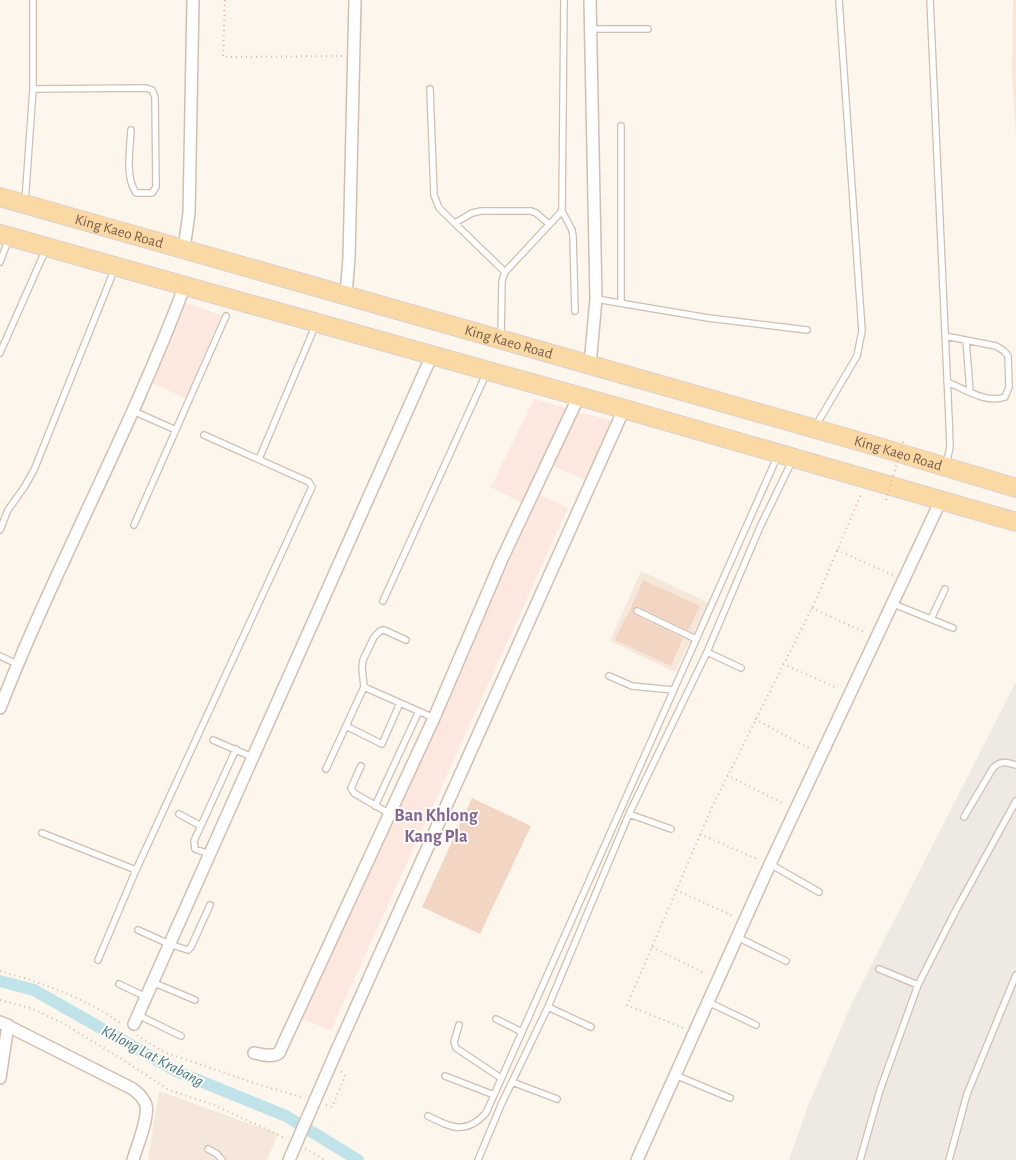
<svg xmlns="http://www.w3.org/2000/svg" width="1016" height="1160" font-family="'Alegreya Sans',sans-serif">
	<style>
		.residential { fill: #f5e8da }
		.commercial { fill: #fde8e0 }
		.industrial { fill: #efe9e4 }
		.lines { fill: none; stroke-linecap: round; stroke-linejoin: round }
		.canal { stroke: #bfe3e8; stroke-width: 12 }
		.building { fill: #f3d5c3 }
		.lane-casing { stroke: #d1beb0; stroke-width: 8 }
		.street-casing { stroke: #d1beb0; stroke-width: 14 }
		.primary-casing { stroke: #dad1cd; stroke-width: 20 }
		.path { stroke: #d9b8a5; stroke-width: 2; stroke-dasharray: 1 4; stroke-linecap: butt }
		.lane { stroke: #fff; stroke-width: 5.5 }
		.street { stroke: #fff; stroke-width: 11 }
		.primary { stroke: #fbd9a5; stroke-width: 18 }
		.path-bridge { stroke: #d9b8a5; stroke-width: 2; stroke-dasharray: 1 4; stroke-linecap: butt }
		.labels { text-anchor: middle; stroke-width: 4; stroke-linejoin: round; paint-order: stroke }
		.street-label { font-size: 15px; fill: #7a5c4d; stroke: #fffaf3 }
		.water-label { font-size: 16px; font-style: italic; fill: #437c86; stroke: #fffaf3 }
		.quarter-label { font-size: 18px; font-weight: bold; fill: #846695; stroke: #fffaf3 }
	</style>
	<rect width="100%" height="100%" fill="#fdf6ec"/>
	<path class="residential" d="M1013 0H1016V137L1012 73Z
		M641 571 709 603 675 672 610 641Z
		M159 1091 278 1134 267 1160H148Z"/>
	<path class="commercial" d="M186 303 221 315 186 398 153 384Z
		M534 399 612 421 586 480 550 465 530 507 491 487Z
		M540 495 568 508 331 1030 297 1017Z"/>
	<path class="industrial" d="M1016 682V1160H789L808 1106 851 1005Z"/>
	<g class="lines">
		<path class="canal" d="M0 981 34 990 178 1072 286 1116 358 1160"/>
	</g>
	<path class="building" d="M643 580 700 606 689 629 687 630 639 607 633 609 632 612 635 615 683 638 671 666 615 640 626 616 627 617Z
		M472 798 531 826 480 934 422 907Z"/>
	<g class="lines">
		<defs>
			<path id="lane" d="M33 0V89
				M930 0 949 420 950 447 946 465
				M590 29H648
				M430 89 434 195 439 208 505 272
				M25 202 33 89 146 88 152 90 155 97 156 187 152 193H136C125 177 130 150 131 130
				M562 211 572 230 573 236 575 311
				M455 223 472 213 481 211H531L536 213 549 224
				M0 262 9 238
				M596 299 708 318 807 330
				M621 303V126
				M945 336 996 346 1004 351 1008 356 1009 387 1005 397C986 404 965 389 947 382
				M501 337 502 281 505 272 562 211 564 0
				M966 340 970 392
				M0 353 46 249
				M133 411 176 430
				M815 427 857 356 862 331 839 0
				M259 459 316 324
				M134 525 226 316
				M0 530 8 510 25 486 34 470 115 268
				M383 601 487 372
				M891 603 953 628
				M637 611 696 639
				M931 619 945 589
				M707 652 741 668
				M0 656 17 664
				M609 676 632 686 673 690
				M364 687 434 718
				M346 726 382 744 400 703
				M213 740 252 757
				M361 766 351 788 354 793 390 814
				M326 769 364 687 362 668 363 660 374 637 380 631 384 630 406 640
				M375 806 419 711
				M179 814 201 826
				M629 814 671 829
				M964 817 993 768C1001 760 1006 762 1016 765
				M42 833 136 870
				M209 854 195 849 194 841 236 749
				M770 864 819 892
				M138 930 169 944 188 950 191 947 210 905
				M737 937 786 961
				M98 960 136 870 312 487 309 482 204 435
				M879 969 918 985
				M152 982 195 1000
				M119 984 146 997
				M708 1002 756 1025
				M548 1007 591 1027
				M138 1015 181 1036
				M496 1019 522 1032
				M459 1025 454 1042 456 1048 501 1078
				M675 1075 730 1098
				M445 1076 494 1095
				M512 1082 557 1099
				M428 1116C452 1128 466 1135 486 1113L778 455
				M208 1149 217 1154 222 1160
				M478 1160 501 1105 548 1007 629 814 707 652 760 527 793 459
				M860 1160 880 1090 918 985 956 910 1016 801
				M949 1160 967 1094 1016 975"/>
			<path id="street" d="M590 0 596 299 590 365
				M184 249 189 213 193 0
				M346 295 349 258 355 0
				M0 708C56 565 131 430 185 285
				M0 1022 133 1089C138 1093 144 1098 146 1105 149 1118 137 1146 133 1160
				M134 1024 432 355
				M254 1053C262 1054 271 1058 279 1053L434 718 502 559 579 396
				M0 1078 8 1025
				M289 1160 336 1052 624 409
				M637 1160 770 864 941 500"/>
			<g id="primary">
				<path id="s1" d="M0 197 879 447 1016 488"/>
				<path d="M0 234 624 409 1016 522"/>
			</g>
		</defs>
		<use href="#lane" class="lane-casing"/>
		<use href="#street" class="street-casing"/>
		<use href="#primary" class="primary-casing"/>
		<path class="path" d="M225 0 223 57 342 56
			M837 550 893 575
			M812 608 866 633
			M783 664 837 688
			M755 719 812 750
			M727 775 784 804
			M700 834 759 860
			M676 890 733 916
			M652 947 704 973
			M0 971C43 983 86 998 123 1025
			M0 1000 30 1008 61 1022 117 1056 169 1090 214 1105 285 1138
			M683 1028 627 1005 713 805 816 600 862 492
			M137 1035 164 1052 257 1084 305 1098
			M326 1105 332 1107 345 1076 341 1071
			M305 1149 325 1160"/>
		<use href="#lane" class="lane"/>
		<use href="#street" class="street"/>
		<use href="#primary" class="primary"/>
		<path class="path-bridge" d="M886 500 904 439"/>
	</g>
	<g class="labels">
		<g class="street-label">
			<text dy="5" stroke="none"><textPath href="#s1" startOffset="124">King Kaeo Road</textPath></text>
			<text dy="5" stroke="none"><textPath href="#s1" startOffset="529">King Kaeo Road</textPath></text>
			<text dy="5" stroke="none"><textPath href="#s1" startOffset="934">King Kaeo Road</textPath></text>
		</g>
		<g class="water-label">
			<text transform="translate(153 1055) rotate(28)" y="6">Khlong Lat Krabang</text>
		</g>
		<g class="quarter-label">
			<text x="436" y="821">Ban Khlong<tspan x="436" dy="21">Kang Pla</tspan></text>
		</g>
	</g>
</svg>
